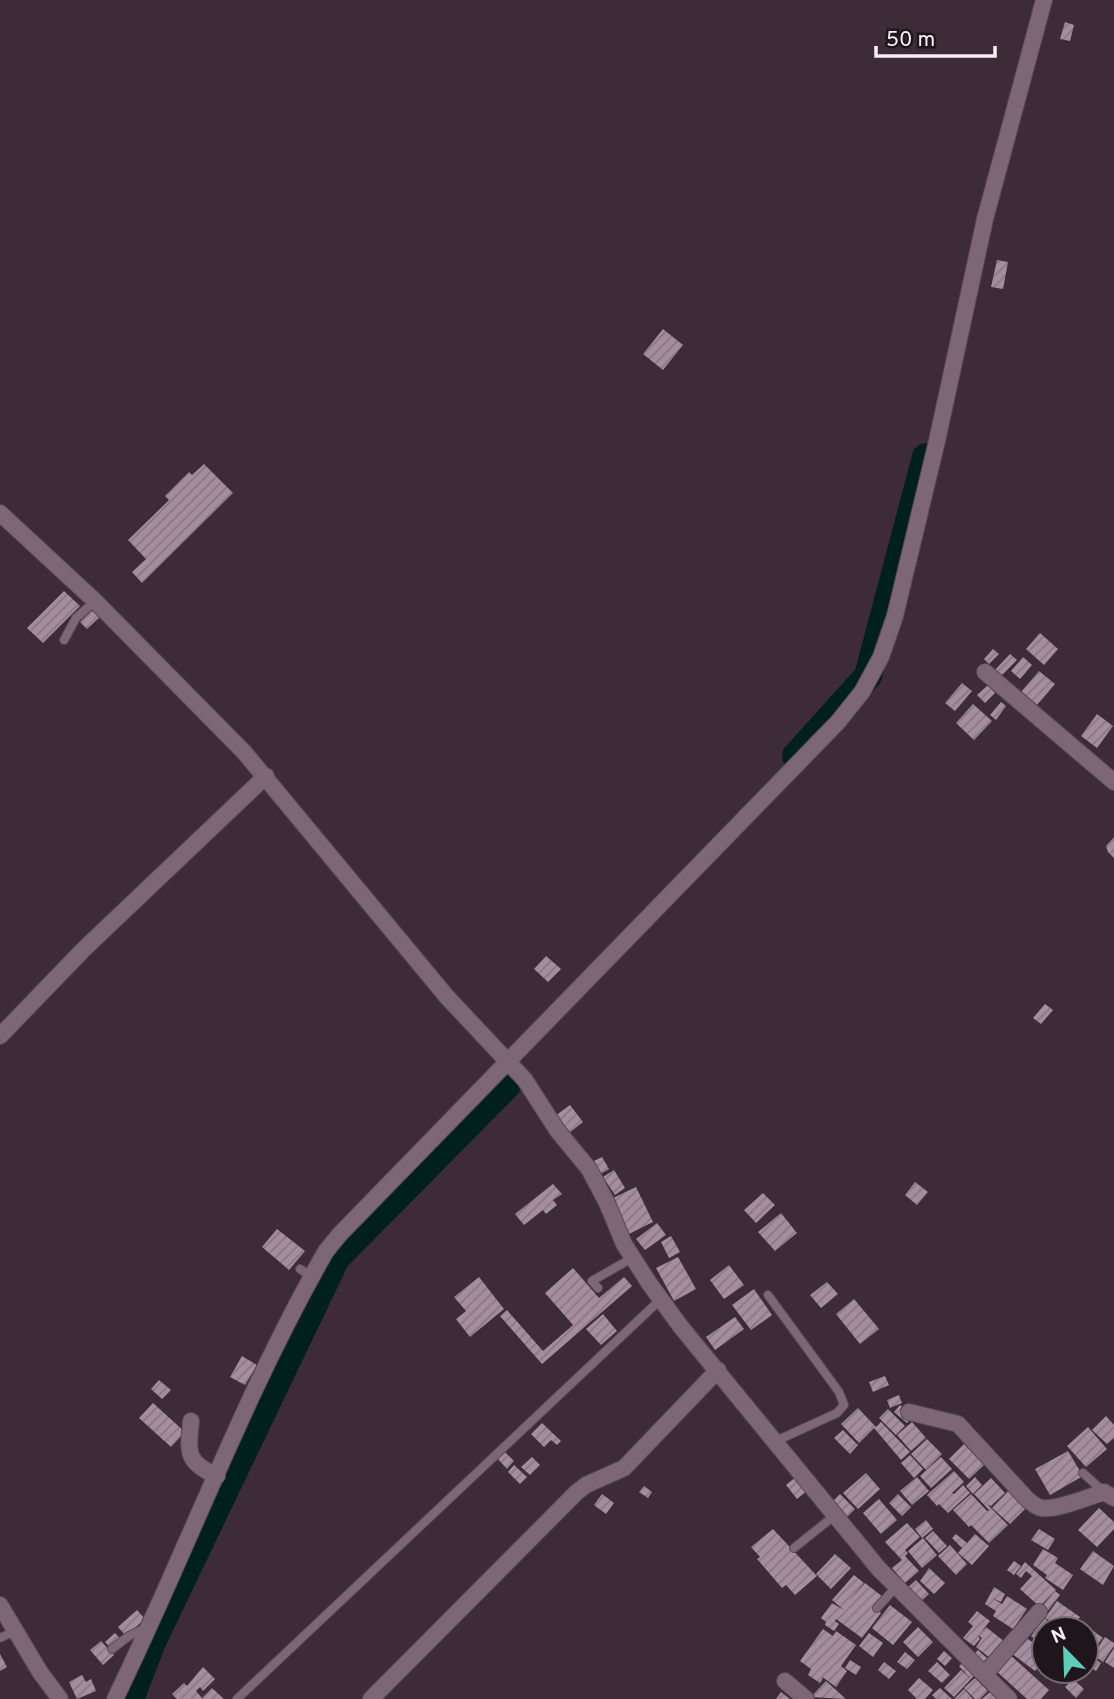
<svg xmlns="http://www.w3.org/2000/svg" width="1114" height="1699" font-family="Overpass,sans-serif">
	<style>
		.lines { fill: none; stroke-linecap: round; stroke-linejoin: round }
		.river { stroke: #00211b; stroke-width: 28 }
		.building { fill: url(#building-hatch) }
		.service-casing { stroke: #574853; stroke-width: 10 }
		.minor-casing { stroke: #574853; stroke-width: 18 }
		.service { stroke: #7d6776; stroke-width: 8 }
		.minor { stroke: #7d6776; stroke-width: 16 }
	</style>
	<defs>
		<pattern id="building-hatch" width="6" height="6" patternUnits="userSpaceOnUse" patternTransform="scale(1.75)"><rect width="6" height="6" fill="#a48d9c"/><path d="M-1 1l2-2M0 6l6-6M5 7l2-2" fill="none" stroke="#897883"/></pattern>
	</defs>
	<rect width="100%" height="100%" fill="#3d2b37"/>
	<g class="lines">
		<path class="river" d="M796 756 868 676 926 457
			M130 1699 152 1642 336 1258 507 1085"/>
	</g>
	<path class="building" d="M1065 22 1074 25 1070 41 1060 39Z
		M997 260 1008 262 1003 289 991 287Z
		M663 329 683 345 663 370 643 354Z
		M204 464 233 493 142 583 132 572 146 559 128 540 169 500 165 496 189 472 192 475Z
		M64 591 80 606 43 643 27 628Z
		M92 610 100 617 87 629 80 622Z
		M1040 633 1058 649 1044 665 1026 649Z
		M993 649 999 654 989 664 984 659Z
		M1010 654 1017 660 1000 677 994 671Z
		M1023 657 1032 665 1020 679 1011 671Z
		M1039 671 1055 684 1037 705 1021 692Z
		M962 683 972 691 955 711 945 703Z
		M988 685 995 693 985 703 977 695Z
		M1001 702 1006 706 996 720 990 715Z
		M973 704 992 721 974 740 956 723Z
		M1097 714 1113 726 1097 748 1081 736Z
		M1114 837V858L1108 852 1106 846Z
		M546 956 561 969 548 982 534 969Z
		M1045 1004 1053 1010 1041 1024 1033 1018Z
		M570 1105 583 1122 569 1133 555 1116Z
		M602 1157 609 1169 599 1175 592 1162Z
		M614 1170 625 1188 615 1195 603 1177Z
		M915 1182 928 1192 917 1205 905 1195Z
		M553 1184 562 1194 553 1200 557 1205 546 1214 543 1210 524 1225 515 1214Z
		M636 1187 653 1222 627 1235 609 1200Z
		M763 1193 775 1205 756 1223 744 1210Z
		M781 1213 797 1233 775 1251 758 1232Z
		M657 1223 666 1235 645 1250 636 1239Z
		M277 1229 305 1251 289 1270 262 1247Z
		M671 1236 680 1252 669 1258 661 1242Z
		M678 1257 696 1289 674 1301 656 1268Z
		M729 1265 744 1285 724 1299 710 1280Z
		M573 1268 599 1298 624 1277 632 1286 542 1364 500 1316 507 1310 543 1351 573 1325 545 1293Z
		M479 1277 504 1309 470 1337 456 1319 466 1311 454 1297Z
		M827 1282 838 1294 821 1308 810 1295Z
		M754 1289 772 1315 751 1330 732 1305Z
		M854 1299 879 1329 860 1344 836 1314Z
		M603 1314 617 1331 601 1345 586 1329Z
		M735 1317 744 1329 715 1350 706 1337Z
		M242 1356 257 1365 245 1385 230 1377Z
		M885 1376 889 1385 873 1392 869 1382Z
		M159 1380 171 1390 162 1399 151 1389Z
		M899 1395 902 1403 890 1408 887 1400Z
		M153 1403 185 1432 171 1447 139 1418Z
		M900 1405 913 1417 907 1423 894 1412Z
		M858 1408 876 1427 881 1422 910 1452 901 1460 874 1428 859 1443 841 1424Z
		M888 1409 905 1426 896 1435 879 1418Z
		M1106 1416 1114 1425V1438L1107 1444 1092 1430Z
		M912 1422 926 1438 911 1451 897 1435Z
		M542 1423 561 1441 557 1445 551 1440 544 1447 531 1434Z
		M1088 1427 1107 1449 1086 1467 1067 1446Z
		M843 1430 858 1445 850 1454 834 1438Z
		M927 1439 942 1454 926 1470 911 1454Z
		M964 1444 984 1465 969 1479 949 1459Z
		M504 1451 514 1461 507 1469 497 1458Z
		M1068 1451 1083 1476 1050 1495 1035 1469Z
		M910 1455 923 1469 914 1478 901 1463Z
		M532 1457 540 1465 530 1475 521 1467Z
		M941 1457 952 1469 931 1488 920 1476Z
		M514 1465 527 1477 520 1484 508 1472Z
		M954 1471 964 1482 952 1493 954 1494 963 1485 970 1493 948 1513 939 1504 937 1506 927 1495Z
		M866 1473 880 1489 858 1509 843 1493Z
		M797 1476 808 1490 797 1499 786 1485Z
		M917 1477 929 1491 912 1505 900 1491Z
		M975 1477 982 1485 973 1494 966 1486Z
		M991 1478 1005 1493 991 1506 987 1504 1008 1525 989 1543 971 1525 969 1527 953 1510 971 1494 987 1511 989 1510 974 1494Z
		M644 1486 652 1492 648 1498 639 1492Z
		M1010 1489 1028 1506 1010 1524 992 1508Z
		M602 1494 614 1503 606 1514 594 1505Z
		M840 1494 855 1509 845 1519 830 1504Z
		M898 1494 911 1507 902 1516 889 1503Z
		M879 1499 897 1520 881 1534 863 1513Z
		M1099 1508 1114 1522V1529L1097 1547 1078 1530Z
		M926 1520 933 1529 922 1538 915 1529Z
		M907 1523 920 1537 905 1550 908 1553 905 1556 919 1571 905 1583 892 1568 902 1560 885 1542Z
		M773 1529 817 1576 795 1595 786 1585 782 1588 757 1559 760 1557 751 1547Z
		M1039 1529 1055 1539 1048 1550 1031 1540Z
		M933 1531 947 1546 939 1553 925 1538Z
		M956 1534 967 1543 975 1534 989 1546 972 1565 958 1553 962 1548 952 1538Z
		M923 1538 937 1555 922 1568 908 1551Z
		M950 1545 967 1564 956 1575 938 1556Z
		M1043 1549 1058 1558 1055 1563 1073 1575 1063 1590 1045 1578 1047 1575 1033 1565Z
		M1093 1551 1114 1566 1103 1585 1080 1569Z
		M835 1554 851 1568 831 1589 816 1574Z
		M1014 1561 1021 1566 1014 1575 1007 1570Z
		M1025 1562 1056 1590 1040 1607 1020 1589 1032 1576 1026 1571 1021 1578 1016 1574Z
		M929 1568 945 1583 934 1594 920 1581Z
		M854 1575 864 1583 848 1602 865 1583 883 1597 874 1608 881 1613 862 1638 836 1619 835 1621 839 1624 834 1631 825 1625 826 1622 821 1618 832 1603 844 1610 832 1600Z
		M916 1580 929 1594 919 1603 906 1589Z
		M994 1587 1005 1594 1001 1602 992 1598 1002 1604 1007 1596 1027 1609 1013 1629 993 1616 996 1611 985 1604Z
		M1055 1591 1060 1595 1047 1612 1041 1608Z
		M1057 1601 1080 1617 1071 1629H1061L1045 1618Z
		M890 1605 912 1622 893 1645 872 1628Z
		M137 1610 145 1619 126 1636 118 1627Z
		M977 1611 990 1621 980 1633 986 1627 1005 1642 990 1658 976 1647 982 1638 978 1635 980 1639 974 1646 963 1638 973 1626 968 1622Z
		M1044 1618 1058 1629H1044V1646L1031 1636Z
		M1081 1622 1103 1638 1091 1653 1086 1649V1629H1075Z
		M918 1627 933 1642 918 1657 903 1642Z
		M823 1629 833 1636 836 1631 856 1645 841 1666 847 1671 836 1687 821 1676 823 1678 820 1683 808 1675 811 1669 800 1661Z
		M115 1633 121 1639 111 1648 105 1642Z
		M869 1633 883 1643 873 1657 859 1646Z
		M1024 1636 1044 1651V1660L1035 1671 1011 1653Z
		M1105 1637 1114 1643V1646L1103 1662 1093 1655Z
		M101 1641 114 1655 103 1665 90 1650Z
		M1114 1648V1668L1105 1662Z
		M978 1650 990 1661 985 1667 972 1656Z
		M944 1651 952 1658 945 1666 937 1659Z
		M905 1652 915 1660 907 1669 897 1662Z
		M1087 1653 1101 1663 1096 1671 1086 1664Z
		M0 1654 7 1667 0 1671Z
		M1009 1654 1049 1690 1041 1699H1027L995 1670Z
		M966 1659 979 1671 971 1679 959 1666Z
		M850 1660 861 1667 856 1675 845 1668Z
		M884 1662 896 1671 889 1679 878 1670Z
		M937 1662 950 1675 942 1683 928 1671Z
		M203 1667 215 1679 203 1691 200 1687 196 1691 202 1698 212 1688 224 1699H177L172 1694 184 1683 187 1686Z
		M961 1670 971 1679 954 1697 944 1688Z
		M82 1675 86 1682 91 1679 96 1691 77 1699 69 1682Z
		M919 1678 933 1690 925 1699H915L916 1698 908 1690Z
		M975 1678 988 1691 980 1699H975L964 1688Z
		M1073 1679 1084 1689 1076 1698 1065 1687Z
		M826 1681 846 1699 811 1697Z
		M940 1688 952 1699H936L932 1695Z
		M964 1689 973 1699H954Z
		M781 1692 790 1699H776Z
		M990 1692 997 1699H982Z"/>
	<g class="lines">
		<defs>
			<path id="service" d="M64 640 76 618 95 601
				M300 1269 312 1277
				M598 1288 592 1281 632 1258
				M768 1295 839 1392 844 1405 837 1413 776 1441
				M1083 1473 1104 1492
				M794 1548 834 1516
				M877 1608 896 1587
				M0 1638 15 1631
				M112 1649 129 1636 147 1627
				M237 1699 661 1299"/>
			<path id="minor" d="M0 513 95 601 244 752 447 997 525 1080 557 1130 589 1169 607 1203 624 1244 649 1283 681 1327 879 1569 1009 1699
				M985 672 1114 782
				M0 1036 84 949 266 776
				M909 1412 958 1424 1027 1499C1032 1503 1035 1507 1042 1508 1058 1510 1088 1497 1104 1492L1114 1498
				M191 1421C188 1452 185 1462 217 1476
				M0 1605 40 1672 60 1699
				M985 1674 1039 1612
				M785 1681 806 1699
				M115 1699C187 1551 244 1394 326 1251L340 1234 838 722 862 692 881 657 895 616 937 441 985 219 1044 0
				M371 1699 577 1492 586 1485 624 1468 718 1370"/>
		</defs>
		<use href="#service" class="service-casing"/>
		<use href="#minor" class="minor-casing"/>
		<use href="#service" class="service"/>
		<use href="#minor" class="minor"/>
	</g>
	<g transform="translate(1065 1650) rotate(337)"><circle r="33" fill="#1f161c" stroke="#776c73" stroke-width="2"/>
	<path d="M0-5L12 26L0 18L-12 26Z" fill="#5eceb8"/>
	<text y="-10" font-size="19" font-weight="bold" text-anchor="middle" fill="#faeef6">N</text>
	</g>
	<path d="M876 46v10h119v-10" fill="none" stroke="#faeef6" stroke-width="3.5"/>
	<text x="886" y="46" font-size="21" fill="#faeef6" stroke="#1f161c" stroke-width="5" paint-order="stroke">50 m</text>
</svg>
